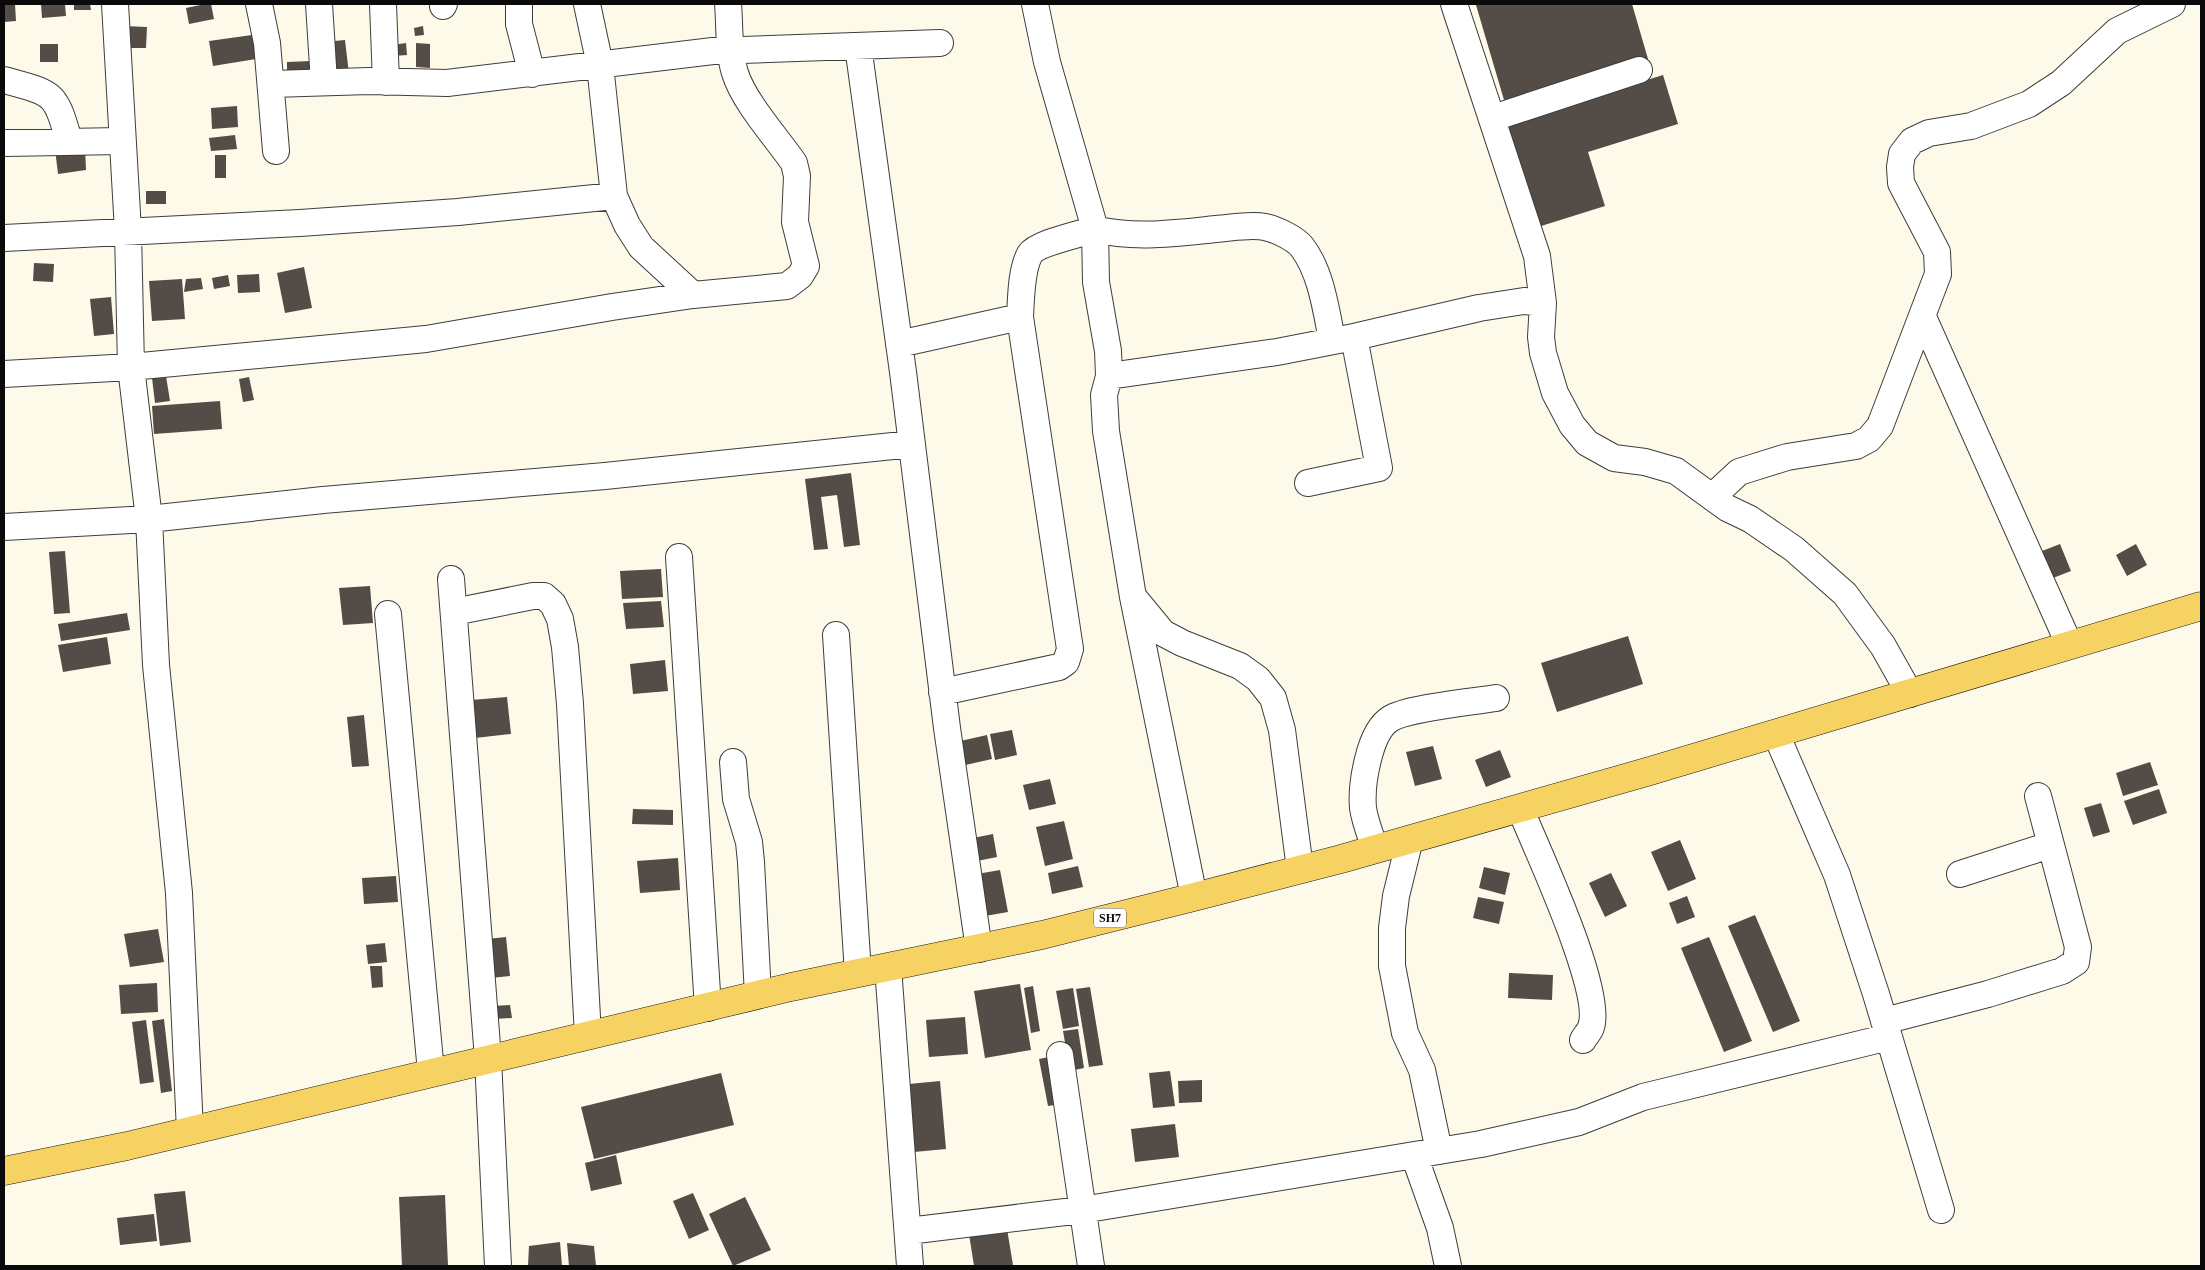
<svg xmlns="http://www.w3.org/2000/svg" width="2205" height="1270" font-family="'Times New Roman',serif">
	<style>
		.building { fill: #534c47 }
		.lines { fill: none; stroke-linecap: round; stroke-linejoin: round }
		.minor-casing { stroke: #3d3d3d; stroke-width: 28 }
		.major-casing { stroke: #1b1b1b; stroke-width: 29 }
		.minor { stroke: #fff; stroke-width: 26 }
		.major { stroke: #f5d262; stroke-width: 28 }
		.labels { text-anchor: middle; stroke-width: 5; stroke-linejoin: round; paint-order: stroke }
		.shield { fill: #fff; stroke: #545454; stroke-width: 1 }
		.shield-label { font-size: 12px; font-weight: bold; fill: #0a0a0a }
	</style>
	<rect width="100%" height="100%" fill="#fefae9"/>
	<path class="building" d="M4 4H15L16 21 4 22Z
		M41 4H65L66 16 42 18Z
		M74 4H90L91 10H74Z
		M205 4H211L214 19 189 24 186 8Z
		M1481 4H1632L1648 59 1504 100 1476 5Z
		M124 26 147 27 146 48H123Z
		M423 26 424 35 415 36 414 28Z
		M252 35 256 59 213 66 209 41Z
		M345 40 349 74 328 76 324 42Z
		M406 43 407 55 393 56 392 45Z
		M416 43 430 44V68L416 67Z
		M40 44H58V62H40Z
		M311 61V70L287 71V62Z
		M1663 75 1678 124 1588 152 1605 206 1538 227 1506 124Z
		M237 106 238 127 212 129 211 108Z
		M235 135 237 149 211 151 209 138Z
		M85 147 86 170 58 174 55 149Z
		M215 155H226V178H215Z
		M146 191H166V204H146Z
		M34 263 54 264 53 282 33 281Z
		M304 267 312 308 285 313 277 273Z
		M259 274 260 292 238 293 237 275Z
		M228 275 230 286 214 289 212 278Z
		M201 278 203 289 184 292 186 279Z
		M182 279 185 319 152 321 149 281Z
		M111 297 114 334 94 336 90 299Z
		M166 376 170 401 155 403 152 378Z
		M249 377 254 400 243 402 239 379Z
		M220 401 222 429 154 434 152 406Z
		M851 473 860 545 844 547 837 495 821 497 828 549 814 550 805 479Z
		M2060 544 2071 571 2053 578 2042 551Z
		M2136 544 2147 565 2127 576 2116 555Z
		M65 551 70 613 54 614 49 552Z
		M661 569 663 597 622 599 620 571Z
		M370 586 373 623 343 625 339 588Z
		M661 601 664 627 626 629 623 603Z
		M127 613 130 630 61 641 58 624Z
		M1628 636 1643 684 1557 712 1541 663Z
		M107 637 111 664 63 672 58 645Z
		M665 660 668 691 633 694 630 664Z
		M507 697 511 734 475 738 471 700Z
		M364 715 369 766 352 767 347 717Z
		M1012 730 1017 755 995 760 990 734Z
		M987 735 992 759 961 766 956 742Z
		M1433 746 1442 779 1415 786 1406 752Z
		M1500 750 1511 777 1486 787 1475 760Z
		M2150 762 2158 785 2123 796 2116 773Z
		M1050 779 1056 804 1029 810 1023 785Z
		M2159 789 2167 813 2133 825 2124 801Z
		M2101 803 2110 832 2093 837 2084 808Z
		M633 809 673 810V825L632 824Z
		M1064 821 1073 859 1045 866 1036 827Z
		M993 834 997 857 977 861 973 838Z
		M1680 840 1696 879 1668 891 1651 852Z
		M678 858 680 890 640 893 637 861Z
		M1078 866 1083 887 1052 894 1048 873Z
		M1484 867 1510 873 1505 895 1479 888Z
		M1000 870 1008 912 985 916 977 874Z
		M1611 873 1627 906 1605 917 1589 883Z
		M396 876 398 902 364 904 362 878Z
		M1687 896 1695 917 1677 924 1669 903Z
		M1478 897 1504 902 1499 924 1473 918Z
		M1755 915 1800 1021 1773 1032 1728 926Z
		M158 929 164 962 130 967 124 934Z
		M506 937 510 976 491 978 487 939Z
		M1709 937 1752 1041 1724 1052 1681 948Z
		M385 943 387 962 368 964 366 945Z
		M370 966H382L383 987 372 988Z
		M1509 973 1553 975 1552 1000 1508 998Z
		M157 983 158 1012 121 1014 119 985Z
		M1020 984 1031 1050 985 1058 974 991Z
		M1033 986 1040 1031 1031 1033 1024 988Z
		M1090 987 1103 1065 1089 1067 1076 989Z
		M1073 988 1079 1026 1063 1029 1056 991Z
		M510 1005 512 1018 494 1019 493 1006Z
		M965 1017 968 1054 929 1057 926 1020Z
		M164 1019 172 1091 161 1093 152 1021Z
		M146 1020 154 1082 140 1084 132 1022Z
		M1078 1029 1084 1068 1070 1071 1063 1031Z
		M1054 1056 1062 1104 1048 1106 1039 1059Z
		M1170 1071 1175 1106 1153 1108 1149 1073Z
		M721 1073 734 1125 594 1159 581 1107Z
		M1202 1080V1102L1179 1103 1178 1081Z
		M940 1081 946 1149 914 1152 909 1084Z
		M1175 1124 1179 1157 1135 1162 1131 1129Z
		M616 1155 622 1184 591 1191 585 1163Z
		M185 1191 191 1242 160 1246 154 1194Z
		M693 1193 709 1230 689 1239 673 1201Z
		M445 1195 448 1266H402L399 1197Z
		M745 1197 771 1250 733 1266 709 1214Z
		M154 1214 157 1241 120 1245 117 1218Z
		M1007 1229 1013 1265 974 1266 969 1234Z
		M560 1242 562 1266H528L529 1246Z
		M567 1243 594 1246 596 1266H569Z"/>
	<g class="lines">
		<defs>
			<path id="minor" d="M115 4 128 231 131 367 149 519 156 665 179 893 190 1131
				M259 4 267 43 276 151
				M319 4 324 82
				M383 4 386 82
				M519 4V24L532 74
				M587 4 600 65 614 196 627 225 641 247 693 295
				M1035 4 1047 62 1095 229C1135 239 1176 233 1216 229 1231 228 1250 224 1265 227 1275 229 1295 238 1302 247 1321 272 1326 309 1332 340
				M1454 4 1537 256 1543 303 1541 337 1543 353 1555 393 1572 425 1587 443 1614 458 1645 462 1676 471 1727 508 1750 519 1794 549 1845 594 1883 646 1910 694
				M443 6 444 4
				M858 46 903 372 947 728 979 949
				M4 80C54 94 55 91 69 141
				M272 84 369 81 447 83 713 51 940 43
				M1493 118 1639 70
				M4 143 122 141
				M4 238 300 223 458 212 614 196
				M1923 317 2069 644
				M899 344 1020 317
				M4 374 131 367 426 339 612 307 693 295 787 286 800 276 806 266 795 222 797 176 794 163C776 137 744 102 735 73 728 51 730 26 728 4
				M1109 376 1277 352 1354 337 1479 308 1524 301 1543 303
				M1308 483 1379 468 1354 337
				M1712 497 1739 472 1787 457 1856 446 1869 439 1880 426 1938 274 1937 252 1901 183 1900 167 1902 154 1912 141 1929 133 1971 126 2029 104 2061 83 2117 31 2172 4
				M4 527 149 519 323 500 605 476 912 444
				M679 557 708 1008
				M451 579 488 1059 498 1266
				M1135 599 1163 633 1182 643 1240 666 1258 679 1273 698 1282 730 1300 869
				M454 612 533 596H544L553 604 560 619 565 647 570 704 588 1036
				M388 614 431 1072
				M836 635 858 973
				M942 692 1059 667 1066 662 1070 649 1020 317C1021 300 1021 269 1030 254 1037 243 1081 234 1095 229L1096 282 1108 351 1109 376 1104 395 1106 431 1133 597 1194 897
				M1776 734 1837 875 1876 994 1941 1210
				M733 762 736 799 749 842 751 862 758 995
				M1520 808C1536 848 1604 991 1591 1027 1590 1031 1585 1036 1583 1040
				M1410 839 1396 896 1392 928V966L1405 1033 1422 1070 1439 1151
				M1375 849C1371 836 1365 822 1363 808 1361 785 1369 732 1390 719 1407 708 1472 702 1496 698
				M1960 874 2050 845
				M888 967 910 1266
				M1884 1021 1988 994 2062 971 2076 962 2078 947 2038 796
				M1060 1055 1091 1266
				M1414 1155 1440 1228 1448 1266
				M908 1231 1082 1210 1481 1144 1579 1122 1643 1097 1889 1037"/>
			<path id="major" d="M4 1171 127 1146 791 987 1042 935 1194 897 1341 859 1650 771 2201 606"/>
		</defs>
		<use href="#minor" class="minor-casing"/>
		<use href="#major" class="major-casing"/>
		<use href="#minor" class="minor"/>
		<use href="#major" class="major"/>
	</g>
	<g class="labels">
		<rect class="shield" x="1094" y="908.5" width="32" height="19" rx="4"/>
		<g class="shield-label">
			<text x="1110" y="922">SH7</text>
		</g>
	</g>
	<rect width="2205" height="1270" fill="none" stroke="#0a0a0a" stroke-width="10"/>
</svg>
